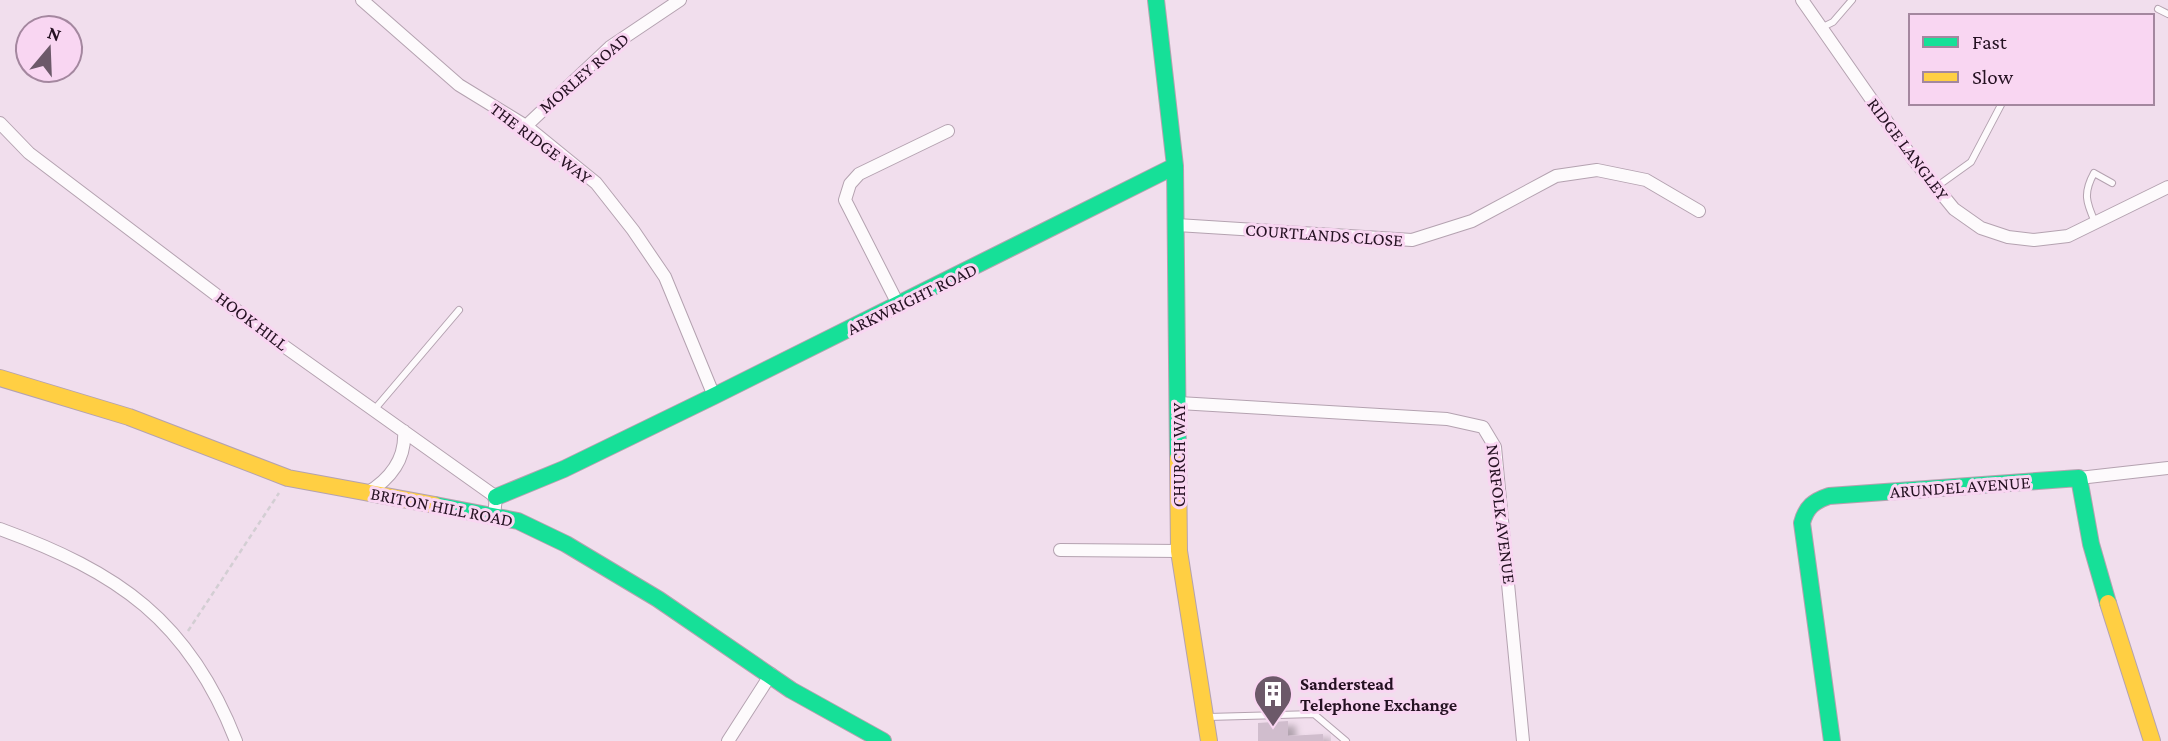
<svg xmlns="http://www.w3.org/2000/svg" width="2168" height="741" font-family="'Crimson Pro',serif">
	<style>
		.building { fill: #d0bdcd; filter: url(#shadow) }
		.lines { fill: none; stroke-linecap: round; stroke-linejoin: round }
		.lane-casing { stroke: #b4a2b0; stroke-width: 8 }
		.street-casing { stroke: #b4a2b0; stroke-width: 14 }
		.fast-casing { stroke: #b4a2b0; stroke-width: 18 }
		.slow-casing { stroke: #b4a2b0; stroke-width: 18 }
		.path { stroke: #d3ced3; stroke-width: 2.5; stroke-dasharray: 5 3.5; stroke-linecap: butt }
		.lane { stroke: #fdfafc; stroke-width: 6 }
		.street { stroke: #fdfafc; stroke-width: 12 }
		.fast { stroke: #16e098; stroke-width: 16 }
		.slow { stroke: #ffcf43; stroke-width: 16 }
		.labels { text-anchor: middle; stroke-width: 6; stroke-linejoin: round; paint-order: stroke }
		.street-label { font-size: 18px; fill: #251122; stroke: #f9d6f2 }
		.poi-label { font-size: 18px; font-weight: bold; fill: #251122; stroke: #f9d6f2; text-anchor: start }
	</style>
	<defs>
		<filter id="shadow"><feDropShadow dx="8" dy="4.5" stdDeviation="3.5" flood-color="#0004"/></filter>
	</defs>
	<rect width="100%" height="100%" fill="#f1deed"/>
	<path class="building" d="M1288 721V736L1323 734 1324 741H1258V723Z"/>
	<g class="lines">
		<defs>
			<path id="lane" d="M2158 9 2168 14
				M1821 28 1833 22 1852 0
				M1936 187 1971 162 2002 103
				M2095 222C2086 202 2083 193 2094 173L2112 183
				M374 410 459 310
				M1208 717 1314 714 1346 741"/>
			<path id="street" d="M362 0 459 85 526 126 596 183 633 230 665 277 714 396
				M1802 0 1913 159 1954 209 1981 228 2008 237 2034 240 2068 236 2168 187
				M0 123 29 153 281 344 496 497 494 516
				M526 126 610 47 680 0
				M1177 225 1412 240 1472 221 1556 176 1597 170 1646 180 1699 211
				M899 306 845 200 850 184 859 174 948 131
				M1179 403 1447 419 1483 427 1495 447 1523 741
				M2079 478 2168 468
				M367 493C390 479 406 459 404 431
				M0 529C118 572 189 620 236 741
				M1060 550 1179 551
				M728 741 771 674"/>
			<path id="fast" d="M1156 0 1175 166 1178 458
				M496 497 564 469 714 396 1175 166
				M435 505 518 521 566 544 658 599 791 690 883 741
				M1832 741 1802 523C1806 507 1814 501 1829 496L2079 478 2091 544 2108 603"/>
			<path id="slow" d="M0 378 129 417 288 478 435 505
				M1178 458 1179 551 1209 741
				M2108 603 2152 741"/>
		</defs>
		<use href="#lane" class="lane-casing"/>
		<use href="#street" class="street-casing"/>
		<use href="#fast" class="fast-casing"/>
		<use href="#slow" class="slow-casing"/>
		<path class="path" d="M188 631 279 493"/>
		<use href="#lane" class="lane"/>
		<use href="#street" class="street"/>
		<use href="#fast" class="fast"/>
		<use href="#slow" class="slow"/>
	</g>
	<defs>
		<symbol id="building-pin" viewBox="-11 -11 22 30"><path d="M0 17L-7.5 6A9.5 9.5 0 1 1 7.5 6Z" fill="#6c5969" stroke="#f9d6f2"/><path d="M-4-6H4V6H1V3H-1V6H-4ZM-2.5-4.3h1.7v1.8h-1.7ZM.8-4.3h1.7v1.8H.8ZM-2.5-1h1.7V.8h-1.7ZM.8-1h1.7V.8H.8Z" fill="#fff"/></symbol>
	</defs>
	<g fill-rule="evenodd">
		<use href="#building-pin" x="1251" y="672" width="44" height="60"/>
	</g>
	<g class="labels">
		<g class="street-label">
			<text transform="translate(584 73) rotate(-41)" y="6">MORLEY ROAD</text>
			<text transform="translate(541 143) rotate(37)" y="6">THE RIDGE WAY</text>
			<text transform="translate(1908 149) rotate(53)" y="6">RIDGE LANGLEY</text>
			<text transform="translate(1324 235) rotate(4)" y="6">COURTLANDS CLOSE</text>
			<text transform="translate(912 299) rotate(-26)" y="6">ARKWRIGHT ROAD</text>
			<text transform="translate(252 321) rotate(37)" y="6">HOOK HILL</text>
			<text transform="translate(1179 455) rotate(-90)" y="6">CHURCH WAY</text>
			<text transform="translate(1960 487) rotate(-4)" y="6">ARUNDEL AVENUE</text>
			<text transform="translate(442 507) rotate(11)" y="6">BRITON HILL ROAD</text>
			<text transform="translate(1501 514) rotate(83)" y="6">NORFOLK AVENUE</text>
		</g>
		<g class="poi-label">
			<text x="1300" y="690">Sanderstead<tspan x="1300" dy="21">Telephone Exchange</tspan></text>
		</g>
	</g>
	<rect x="1909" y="14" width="245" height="91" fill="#f9d6f2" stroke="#a4879f" stroke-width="2"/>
	<rect x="1923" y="37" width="35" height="10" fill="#16e098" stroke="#a4879f" stroke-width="2"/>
	<text x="1972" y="49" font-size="21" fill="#251122">Fast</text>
	<rect x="1923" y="72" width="35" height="10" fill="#ffcf43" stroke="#a4879f" stroke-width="2"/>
	<text x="1972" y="84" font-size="21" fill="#251122">Slow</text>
	<g transform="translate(49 49) rotate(19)"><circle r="33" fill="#f9d6f2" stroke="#a4879f" stroke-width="2"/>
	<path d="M0-5L12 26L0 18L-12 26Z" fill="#6c5969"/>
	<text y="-10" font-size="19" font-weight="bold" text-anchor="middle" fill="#251122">N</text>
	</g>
</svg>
